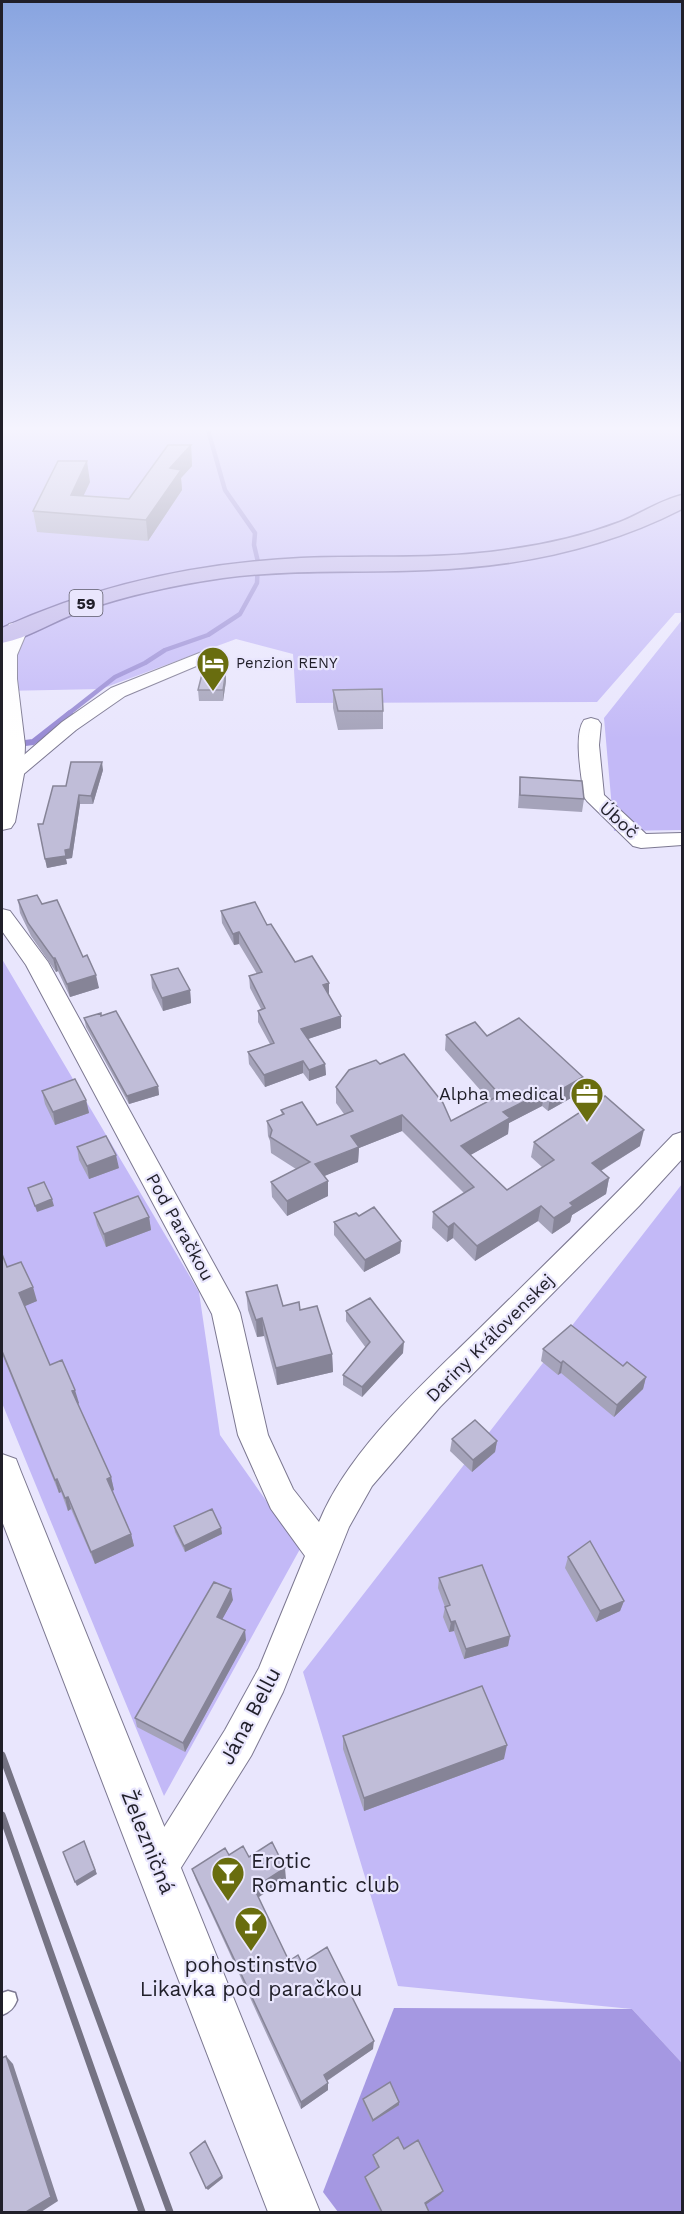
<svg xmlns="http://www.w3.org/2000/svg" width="684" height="2214" font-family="'Work Sans',sans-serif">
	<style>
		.green { fill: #c3b9f7 }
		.forest { fill: #a598e2 }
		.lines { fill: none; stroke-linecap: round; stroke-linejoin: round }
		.stream-far1 { stroke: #988bd4; stroke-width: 4.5 }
		.stream { stroke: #988bd4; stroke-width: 6 }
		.service-casing { stroke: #7c7891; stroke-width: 3 }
		.minor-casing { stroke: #7c7891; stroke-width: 2 }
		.tertiary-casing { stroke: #7c7891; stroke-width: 2 }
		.primary-casing { stroke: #6b5f9d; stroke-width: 3 }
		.service { fill: #fff; fill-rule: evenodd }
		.minor { fill: #fff; fill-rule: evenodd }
		.tertiary { fill: #fff; fill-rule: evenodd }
		.primary { fill: #beb3e9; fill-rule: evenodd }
		.rail { stroke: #757383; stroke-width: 7 }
		.wall { fill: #a5a3ba }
		.shaded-wall { fill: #868497 }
		.building { fill: #c0bdd8; stroke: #868497; stroke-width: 1.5 }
		.labels { text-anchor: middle; stroke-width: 4.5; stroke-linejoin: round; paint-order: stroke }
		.far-poi-label { font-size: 15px; fill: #201f29; stroke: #e9e6fd; text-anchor: start }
		.shield { fill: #e9e6fd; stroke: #5c5b69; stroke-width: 1.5 }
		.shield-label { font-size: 16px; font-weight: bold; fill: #201f29 }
		.street-label { font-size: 18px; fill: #201f29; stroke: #e9e6fd }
		.poi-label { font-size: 18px; fill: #201f29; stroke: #e9e6fd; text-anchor: end }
		.near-street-label { font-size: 21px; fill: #201f29; stroke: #e9e6fd }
		.near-poi-label { font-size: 21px; fill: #201f29; stroke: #e9e6fd; text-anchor: start }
	</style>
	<rect width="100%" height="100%" fill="#e9e6fd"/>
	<path class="green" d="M2 430H682V613H675L597 702 296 703 293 654 236 639 101 689 2 691Z
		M682 620V830L614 831 604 718Z
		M2 959 199 1292 220 1435 300 1549 164 1796 2 1403Z
		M682 1184V2063L632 2009 398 1986 303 1672Z"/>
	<path class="forest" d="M394 2008 632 2009 682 2063V2212H338L323 2192Z"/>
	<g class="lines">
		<path class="stream-far1" d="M68 714 115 677 145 663 165 650 208 635 240 614 257 583 258 562 254 545 255 533 225 490 208 430"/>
		<path class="stream" d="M2 746 33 742 70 713"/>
		<defs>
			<path id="service" d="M8 1991 15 1993 17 2000C14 2008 10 2012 2 2015V1993Z"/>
			<path id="minor" d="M207 650 213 651 216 655 213 659 125 696 76 730 19 778H5L2 774 62 722 111 688Z
				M591 718 598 720 601 724 599 745 604 795 646 834 682 833V845L641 848 633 846 587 801 584 797C582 778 573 735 584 720Z
				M2 909 10 911 48 962 236 1304 240 1313 268 1435 293 1489 319 1522C349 1449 424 1383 480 1328 545 1264 610 1201 673 1135L682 1132V1159L639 1206 440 1407 372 1486 349 1527 283 1692 251 1756 172 1882 159 1888 146 1882 140 1869 146 1856 225 1730 259 1668 305 1556 271 1509 238 1435 212 1314 26 965 2 931Z"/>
			<path id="tertiary" d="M17 622 25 624 28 629 17 655V679L25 745 24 774 15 822 11 828 2 830V639L9 624Z
				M2 1454 16 1459 21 1472 320 2212H268L2 1521Z"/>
			<path id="primary" d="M682 495V509C604 549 516 567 428 570 360 573 291 569 223 578 175 585 128 595 82 611 55 620 29 638 2 643V628C96 585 197 563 301 558 369 555 437 560 505 550 544 545 583 536 620 522 640 514 661 500 682 495Z"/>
		</defs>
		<use href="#service" class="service-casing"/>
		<use href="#minor" class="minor-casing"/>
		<use href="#tertiary" class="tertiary-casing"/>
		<use href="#primary" class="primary-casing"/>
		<use href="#service" class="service"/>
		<use href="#minor" class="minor"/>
		<use href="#tertiary" class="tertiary"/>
		<use href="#primary" class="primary"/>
		<path class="rail" d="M2 1755 170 2212
			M2 1815 142 2212"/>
	</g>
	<path class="wall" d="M191 445 192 466 181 478 182 490 148 541 37 532 33 511 90 482 83 496 129 499Z
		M226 681 223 701H199L198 690Z
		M333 690 383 711V729L338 730 333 708Z
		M103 770 93 804H80L72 858 66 859 67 864 47 868 38 824H43L66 786Z
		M520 777 584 799 582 812 518 808Z
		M18 900 42 904 83 957 99 988 70 997 58 971 56 972 31 936 20 913Z
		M221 911 267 925 295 962 329 995 341 1028 308 1039 325 1064 326 1075 309 1081 303 1073 265 1087 249 1064 248 1052 270 1044 258 1022V1011L261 1009 250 988 249 976 257 974 239 944 234 945 222 923Z
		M151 975 190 990 191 1003 163 1011 152 988Z
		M101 1016 158 1086 159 1095 129 1104 86 1027 84 1018Z
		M446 1035 487 1036 583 1077 580 1093 548 1111 542 1106 509 1123 508 1134 470 1155 507 1190 542 1167 531 1157 534 1142 640 1146 601 1171 609 1178 606 1194 572 1215 570 1222 552 1234 538 1221 475 1261 453 1238 447 1242 432 1228 433 1212 464 1193 402 1131 359 1148 358 1162 324 1176 328 1181V1196L287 1216 272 1197 271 1182 296 1169 271 1153 270 1141 268 1136 267 1121 282 1115 281 1110 317 1125 344 1114 336 1103V1087L380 1064 451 1121 489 1100 445 1050Z
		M42 1091 86 1100 89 1113 55 1125 45 1104Z
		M77 1147 119 1168 89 1179 79 1160Z
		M94 1213 149 1217 151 1230 106 1247 97 1225Z
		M359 1216 401 1241 400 1253 364 1272 334 1235V1222Z
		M2 1254 7 1267 37 1301 24 1306 50 1365 79 1403 78 1404 111 1477 114 1490 112 1491 131 1534 134 1546 95 1564 71 1509 68 1511 61 1492 59 1493 2 1354Z
		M246 1292 283 1306 300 1310 332 1354 333 1372 277 1385 264 1336 257 1337 248 1310Z
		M346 1311 403 1353 362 1397 343 1385V1375L366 1348 346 1321Z
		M543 1349 646 1377 643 1389 614 1417 561 1373 558 1375 541 1361Z
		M452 1439 497 1441 495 1452 472 1472 450 1451Z
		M174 1526 221 1528 222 1534 185 1552 175 1532Z
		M568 1557 624 1601 620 1611 596 1622 565 1568Z
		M439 1578 510 1636 508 1646 464 1659 454 1631 449 1632 443 1617 445 1607 438 1588Z
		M233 1600 222 1619 246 1640 185 1752 137 1727 135 1718Z
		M343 1736 504 1759 364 1811 343 1749Z
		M229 1855 249 1857 286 1879 258 1897 289 1961 302 1963 373 2049 327 2081 328 2090 301 2109 196 1880 192 1869Z
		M363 2099 399 2105 372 2122 363 2102Z
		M404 2149 441 2194 426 2204 429 2212H380L365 2180V2177L377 2168 373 2158V2155Z"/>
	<path class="shaded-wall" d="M191 445 192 466 181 478 182 490 148 541 146 520 170 468Z
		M87 461 90 482 74 516 71 495Z
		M226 670V681L223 701V690Z
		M102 762 103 770 93 804 91 796Z
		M79 795 80 804 72 858 66 859 67 864 47 868 45 859 65 850Z
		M239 932V944L234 945 233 934Z
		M53 958H55L58 971 56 972Z
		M96 975 99 988 70 997 67 984Z
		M329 983V995L323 985Z
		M190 990 191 1003 163 1011 162 998Z
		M341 1016V1028L302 1041 301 1029Z
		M303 1061V1073L265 1087 264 1075Z
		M325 1064 326 1075 309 1081V1070Z
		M583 1077 580 1093 548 1111 550 1096Z
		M158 1086 159 1095 129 1104 127 1096Z
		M545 1091 542 1106 509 1123 508 1134 460 1161 461 1146 503 1112Z
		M86 1100 89 1113 55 1125 53 1112Z
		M402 1115V1131L359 1148 358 1162 315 1180V1164L351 1136Z
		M644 1130 640 1146 589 1178 592 1163Z
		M116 1155 119 1168 89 1179 87 1166Z
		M609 1178 606 1194 572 1215 570 1222 552 1234 554 1218 570 1203Z
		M328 1181V1196L287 1216V1201Z
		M52 1199 54 1206 37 1212 35 1206Z
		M541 1206 538 1221 475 1261 477 1246Z
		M149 1217 151 1230 106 1247 104 1234Z
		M454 1223 453 1238 447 1242 448 1227Z
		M401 1241 400 1253 364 1272 365 1260Z
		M33 1287 37 1301 23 1307 19 1293Z
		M262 1318 264 1336 257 1337 256 1320Z
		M404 1342 403 1353 362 1397V1387Z
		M332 1354 333 1372 277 1385 276 1368Z
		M563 1361 561 1373 558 1375 561 1363Z
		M646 1377 643 1389 614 1417 617 1405Z
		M75 1390 79 1403 76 1405 72 1391Z
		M497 1441 495 1452 472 1472 473 1460Z
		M111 1477 114 1490 110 1492 107 1479Z
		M57 1479 61 1492 59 1493 55 1480Z
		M68 1497 71 1509 68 1511 65 1498Z
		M221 1528 222 1534 185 1552 184 1546Z
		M131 1534 134 1546 95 1564 91 1552Z
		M231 1589 233 1600 218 1627 217 1617Z
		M624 1601 620 1611 596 1622 600 1611Z
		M455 1621 454 1631 449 1632 451 1622Z
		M245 1630 246 1640 185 1752 183 1743Z
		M510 1636 508 1646 464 1659 466 1649Z
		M507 1745 504 1759 364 1811V1798Z
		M84 1841 97 1874 77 1886 75 1882Z
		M285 1868 286 1879 256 1899 254 1888Z
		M374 2041 373 2049 325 2082 324 2075Z
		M6 2056 13 2064 58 2201 41 2212H26Z
		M328 2083V2090L301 2109V2102Z
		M399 2102V2105L372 2122 373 2120Z
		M205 2141 223 2178 208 2190 206 2188Z
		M443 2191 441 2194 424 2206 425 2203Z"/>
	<path class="building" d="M168 445H191L170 468 181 470 146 520 33 511 58 461H87L71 495 129 499Z
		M203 670H226L223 690H198Z
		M382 689 383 711H338L333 690Z
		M71 762H102L91 796 79 795 70 849 65 850 66 856 45 859 38 824H43L53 786H66Z
		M520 777 582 781 584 799 520 795Z
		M37 895 42 904 57 900 83 957 87 955 96 975 67 984 55 958H53L28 923 18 900Z
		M255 902 267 925 271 924 295 962 312 956 329 983 323 985 341 1016 301 1029 325 1064 309 1070 303 1061 264 1075 248 1052 274 1043 258 1011 265 1008 249 976 262 972 239 932 233 934 221 911Z
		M178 968 190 990 162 998 151 975Z
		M116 1011 158 1086 127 1096 84 1018 101 1013V1016Z
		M519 1018 583 1077 550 1096 545 1091 503 1112 510 1118 461 1146 507 1190 554 1160 534 1142 605 1096 644 1130 592 1163 609 1178 570 1203 573 1206 554 1218 541 1206 477 1246 454 1223 448 1227 433 1212 474 1187 402 1115 351 1136 359 1147 315 1164 328 1181 287 1201 271 1182 310 1162 270 1137 272 1130 267 1121 284 1114 281 1110 302 1102 317 1125 353 1111 336 1087 349 1070 376 1060 380 1064 404 1054 443 1103 451 1121 500 1095 446 1035 475 1022 487 1036Z
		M75 1079 86 1100 53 1112 42 1091Z
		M106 1136 116 1155 87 1166 77 1147Z
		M44 1182 52 1199 35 1206 28 1188Z
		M138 1196 149 1217 104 1234 94 1213Z
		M374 1207 401 1241 365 1260 334 1222 356 1213 359 1216Z
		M2 1254 7 1267 21 1262 33 1287 19 1293 50 1365 62 1360 75 1390 72 1391 111 1477 107 1479 131 1534 91 1552 68 1497 65 1498 57 1479 55 1480 2 1351Z
		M277 1285 283 1306 299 1302 300 1310 317 1306 332 1354 276 1368 262 1318 256 1320 246 1292Z
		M370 1298 404 1342 362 1387 343 1375 370 1342 346 1311Z
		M571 1325 623 1366 627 1362 646 1377 617 1405 563 1361 561 1363 543 1349Z
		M475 1420 497 1441 473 1460 452 1439Z
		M212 1509 221 1528 184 1546 174 1526Z
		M590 1541 624 1601 600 1611 568 1557Z
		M482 1565 510 1636 466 1649 455 1621 451 1622 445 1607 450 1605 439 1578Z
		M214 1582 231 1589 217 1617 245 1630 183 1743 135 1718Z
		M482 1686 507 1745 364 1798 343 1736Z
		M84 1841 95 1870 75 1882 63 1852Z
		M272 1842 285 1868 254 1888 289 1961 298 1955 302 1963 327 1947 374 2041 324 2075 328 2083 301 2102 192 1869 225 1848 229 1855 243 1846 249 1857Z
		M6 2056 51 2197 26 2212H2V2058Z
		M390 2082 399 2102 373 2120 363 2099Z
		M398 2137 404 2149 418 2140 443 2191 425 2203 429 2212H382L365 2177 379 2167 373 2155Z
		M205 2141 222 2176 206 2188 190 2153Z"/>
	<linearGradient id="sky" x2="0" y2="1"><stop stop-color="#88a4e0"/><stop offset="0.58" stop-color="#f5f4fe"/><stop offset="1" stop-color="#f5f4fe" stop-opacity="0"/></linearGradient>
	<rect width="684" height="739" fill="url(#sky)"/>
	<defs>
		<symbol id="hotel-pin" viewBox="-11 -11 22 30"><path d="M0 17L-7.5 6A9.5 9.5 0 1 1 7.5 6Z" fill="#696d0f" stroke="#e9e6fd"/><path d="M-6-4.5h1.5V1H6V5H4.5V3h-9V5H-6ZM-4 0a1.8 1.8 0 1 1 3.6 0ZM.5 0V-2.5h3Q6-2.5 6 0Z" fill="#fff"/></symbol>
		<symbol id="office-pin" viewBox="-11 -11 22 30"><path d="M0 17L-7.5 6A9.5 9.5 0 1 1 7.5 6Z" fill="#696d0f" stroke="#e9e6fd"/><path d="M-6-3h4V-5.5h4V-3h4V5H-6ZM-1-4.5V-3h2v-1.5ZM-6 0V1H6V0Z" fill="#fff"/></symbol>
		<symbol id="bar-pin" viewBox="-11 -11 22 30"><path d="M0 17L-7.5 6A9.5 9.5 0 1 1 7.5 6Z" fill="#696d0f" stroke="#e9e6fd"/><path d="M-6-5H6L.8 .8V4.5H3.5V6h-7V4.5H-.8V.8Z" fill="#fff"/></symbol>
	</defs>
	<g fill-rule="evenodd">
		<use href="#hotel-pin" x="194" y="644" width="38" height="52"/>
		<use href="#office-pin" x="568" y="1075" width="38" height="52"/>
		<use href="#bar-pin" x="209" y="1854" width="38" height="52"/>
		<use href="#bar-pin" x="232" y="1904" width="38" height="52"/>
	</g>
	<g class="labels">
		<g class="far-poi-label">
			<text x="236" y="668">Penzion RENY</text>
		</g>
		<rect class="shield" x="69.5" y="590" width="33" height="26" rx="4.5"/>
		<g class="shield-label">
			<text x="86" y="609">59</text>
		</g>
		<g class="street-label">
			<text transform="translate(619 820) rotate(42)" y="6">Úboč</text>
			<text transform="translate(180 1227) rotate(61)" y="6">Pod Paračkou</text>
			<text transform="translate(490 1338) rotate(-45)" y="6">Dariny Kráľovenskej</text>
		</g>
		<g class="poi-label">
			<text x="564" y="1100">Alpha medical</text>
		</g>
		<g class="near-street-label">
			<text transform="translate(250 1716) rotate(-62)" y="7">Jána Bellu</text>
			<text transform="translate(148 1842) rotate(68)" y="7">Železničná</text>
		</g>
		<g class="near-poi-label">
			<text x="251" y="1868">Erotic<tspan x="251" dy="24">Romantic club</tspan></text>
			<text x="251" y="1972" text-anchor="middle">pohostinstvo<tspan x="251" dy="24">Likavka pod paračkou</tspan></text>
		</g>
	</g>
	<rect width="684" height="2214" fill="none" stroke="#201f29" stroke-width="6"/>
</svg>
